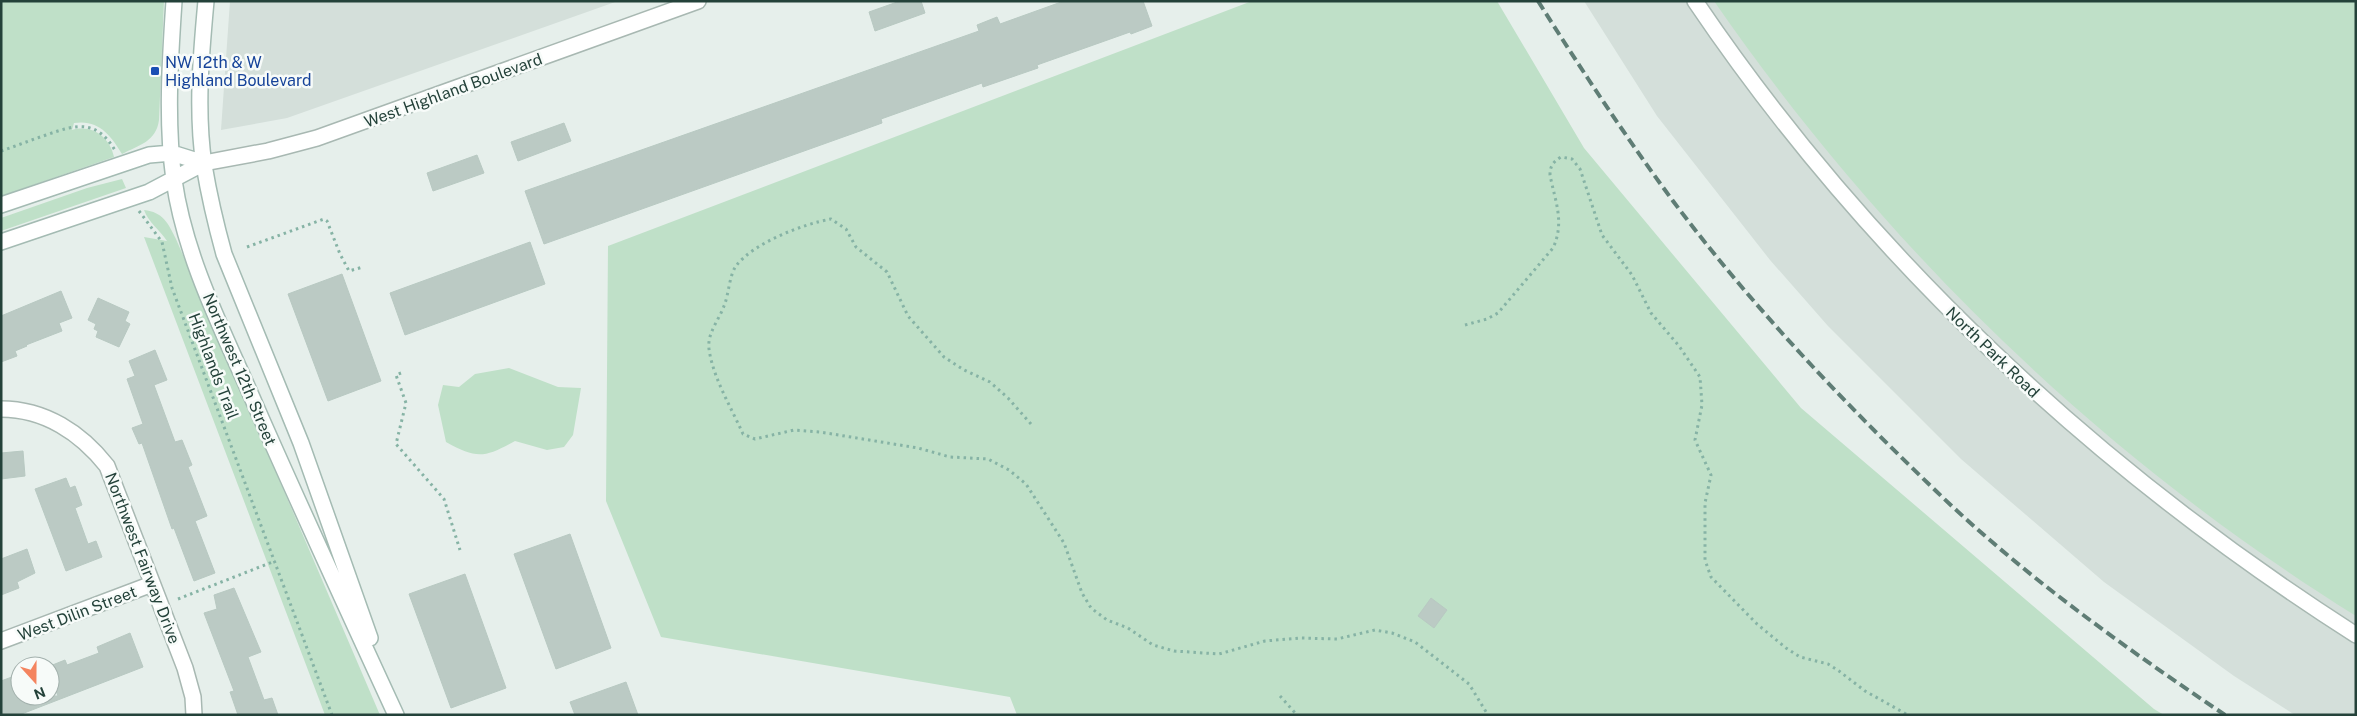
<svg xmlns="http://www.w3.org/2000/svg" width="2357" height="716" font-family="'Public Sans',sans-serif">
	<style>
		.built { fill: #d4dfda }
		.green { fill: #bfe0c8 }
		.building { fill: #bbcac4; stroke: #b8c9c2 }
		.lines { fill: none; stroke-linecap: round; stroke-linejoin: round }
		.minor-casing { stroke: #a8b8b2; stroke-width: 18 }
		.secondary-casing { stroke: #a4bbb3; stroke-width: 18 }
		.path { stroke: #86b3a5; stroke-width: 3; stroke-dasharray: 2.5 4; stroke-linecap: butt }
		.minor { stroke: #fff; stroke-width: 15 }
		.secondary { stroke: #fff; stroke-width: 15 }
		.rail { stroke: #5f7d75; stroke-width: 4; stroke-dasharray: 10 5; stroke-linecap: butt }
		.transit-dot { fill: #1a4fb4; stroke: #f7fbf9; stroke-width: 2 }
		.labels { text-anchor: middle; stroke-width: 5; stroke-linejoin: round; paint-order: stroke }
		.transit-label { font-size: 16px; fill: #164399; stroke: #f7fbf9; text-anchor: start }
		.street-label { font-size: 16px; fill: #24423a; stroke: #f7fbf9 }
	</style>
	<rect width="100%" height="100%" fill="#e6efeb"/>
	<path class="built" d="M230 1H618L287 118 221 130Z
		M1584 1H2356V715H2295L2234 676 2104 582 1961 459 1828 326 1770 260 1657 116Z"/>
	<path class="green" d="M1 1H164L159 120C156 142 139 145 122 154 111 135 98 119 74 123L72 130C92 124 110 137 114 157L1 196Z
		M1252 1H1497L1584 148 1801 408 2154 709 2164 715H1017L1010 697 661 637 606 501 608 246Z
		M1714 1H2356V616C2102 458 1884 247 1714 1Z
		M122 179 126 188 1 231V218L87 188Z
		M144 210C163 212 168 223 176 239L380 715H325L144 237 167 241C160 230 148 222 144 210Z
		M509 368 558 387 581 388 573 435 564 447 547 450 515 441C484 458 477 459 446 442L438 405 443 385 459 387 475 374Z"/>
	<path class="building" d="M900 1H921L925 13 875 31 869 12Z
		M1064 1H1143L1152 26 1131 34 1130 32 1037 65 1038 68 983 87 982 83 881 119 882 123 860 131 544 244 525 191 979 31 977 25 997 17 1000 24Z
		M564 123 571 141 518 161 511 142Z
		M477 155 484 173 433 191 427 173Z
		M530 242 545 284 405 335 390 293Z
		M342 274 381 381 328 401 288 294Z
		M61 291 72 318 59 323 62 331 26 345 27 346 15 351 17 356 1 362V316Z
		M98 298 129 312 125 321 130 324 119 347 96 337 98 331 94 329 96 324 88 320Z
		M155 350 167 380 154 385 175 442 182 440 192 465 188 467 207 516 195 521 215 573 194 581 174 528 172 529 142 443 139 444 132 428 143 424 127 379 135 376 129 361Z
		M23 451 25 476 1 479V453Z
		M66 478 70 488 75 486 82 505 75 508 88 544 96 541 102 557 66 571 35 489Z
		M570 534 611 648 556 669 514 554Z
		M27 549 35 573 17 582 19 588 1 595V559Z
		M465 574 506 688 451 708 409 594Z
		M234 588 261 652 248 657 264 700 272 698 278 715H238L230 692 234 691 204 613 217 609 214 595Z
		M1431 598 1447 610 1434 628 1418 616Z
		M130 633 143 667 19 715H1V681L20 674V696H58L50 675V666L65 660 67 665 99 653 97 647Z
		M626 682 638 715H575L570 702Z"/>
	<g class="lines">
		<defs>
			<path id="minor" d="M1695 1C1868 257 2096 469 2356 635
				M204 163 268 151 317 138 698 1
				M1 409C45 409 81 433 107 466L185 668 193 697 194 715
				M1 641 152 584"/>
			<path id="secondary" d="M174 1C170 60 166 122 174 180 185 258 223 331 254 402 300 507 348 611 396 715
				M206 1C201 55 196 111 204 165 209 195 216 225 224 254L301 443 370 638
				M1 205 149 155 172 153 204 163
				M1 242 149 192 204 163"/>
		</defs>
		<use href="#minor" class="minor-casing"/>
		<use href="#secondary" class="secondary-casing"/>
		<path class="path" d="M1 151C16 146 31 140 46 135 77 124 97 119 116 152
			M139 211 162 242 172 288 332 715
			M247 247 324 219 327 221 340 254 349 271 363 267
			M1465 325 1487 319 1498 313 1553 248C1565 222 1555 201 1550 175 1550 166 1553 162 1561 157L1572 159 1580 169 1602 235 1632 275 1651 313 1679 346 1700 377 1702 405 1695 440 1711 475 1705 503V560L1711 577 1757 624 1786 648 1800 657 1828 664 1839 671 1865 691 1908 715
			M401 373 396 375 406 403 396 444 444 499 460 550
			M1031 424 1008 398 990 382 964 370 944 357 908 316 887 272 856 247 846 229 831 219C803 224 753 243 736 266 729 276 729 294 724 306 719 320 707 333 709 349 713 378 731 407 743 434L755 439 794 430 820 432 918 448 950 457 988 459 1009 470 1026 484 1064 543 1082 593 1091 608 1107 620 1128 628 1153 645 1174 651 1219 654 1265 641 1300 638 1337 639 1375 630 1392 633 1415 642 1469 684 1488 715
			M178 599 275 561
			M1280 696 1297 715"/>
		<use href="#minor" class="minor"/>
		<use href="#secondary" class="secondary"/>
		<path class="rail" d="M1538 1C1581 69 1625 136 1673 201 1751 305 1842 401 1936 491 2023 575 2124 647 2225 715"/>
	</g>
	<rect class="transit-dot" x="150" y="66" width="10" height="10" rx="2.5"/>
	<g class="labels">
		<g class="transit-label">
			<text x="165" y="68">NW 12th &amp; W<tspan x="165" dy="18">Highland Boulevard</tspan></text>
		</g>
		<g class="street-label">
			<text transform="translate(453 90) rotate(-20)" y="6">West Highland Boulevard</text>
			<text transform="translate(1993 352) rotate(44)" y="6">North Park Road</text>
			<text transform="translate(214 366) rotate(69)" y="6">Highlands Trail</text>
			<text transform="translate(240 369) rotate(67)" y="6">Northwest 12th Street</text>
			<text transform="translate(143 558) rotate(69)" y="6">Northwest Fairway Drive</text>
			<text transform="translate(77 613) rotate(-21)" y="6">West Dilin Street</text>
		</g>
	</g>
	<rect width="2357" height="716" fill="none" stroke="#24423a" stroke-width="5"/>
	<g transform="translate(35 681) rotate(159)"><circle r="24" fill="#f7fbf9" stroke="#a3b1ad"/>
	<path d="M0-4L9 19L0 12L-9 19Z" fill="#f4845f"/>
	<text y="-8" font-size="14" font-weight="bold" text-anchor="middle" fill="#24423a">N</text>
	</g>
</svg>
